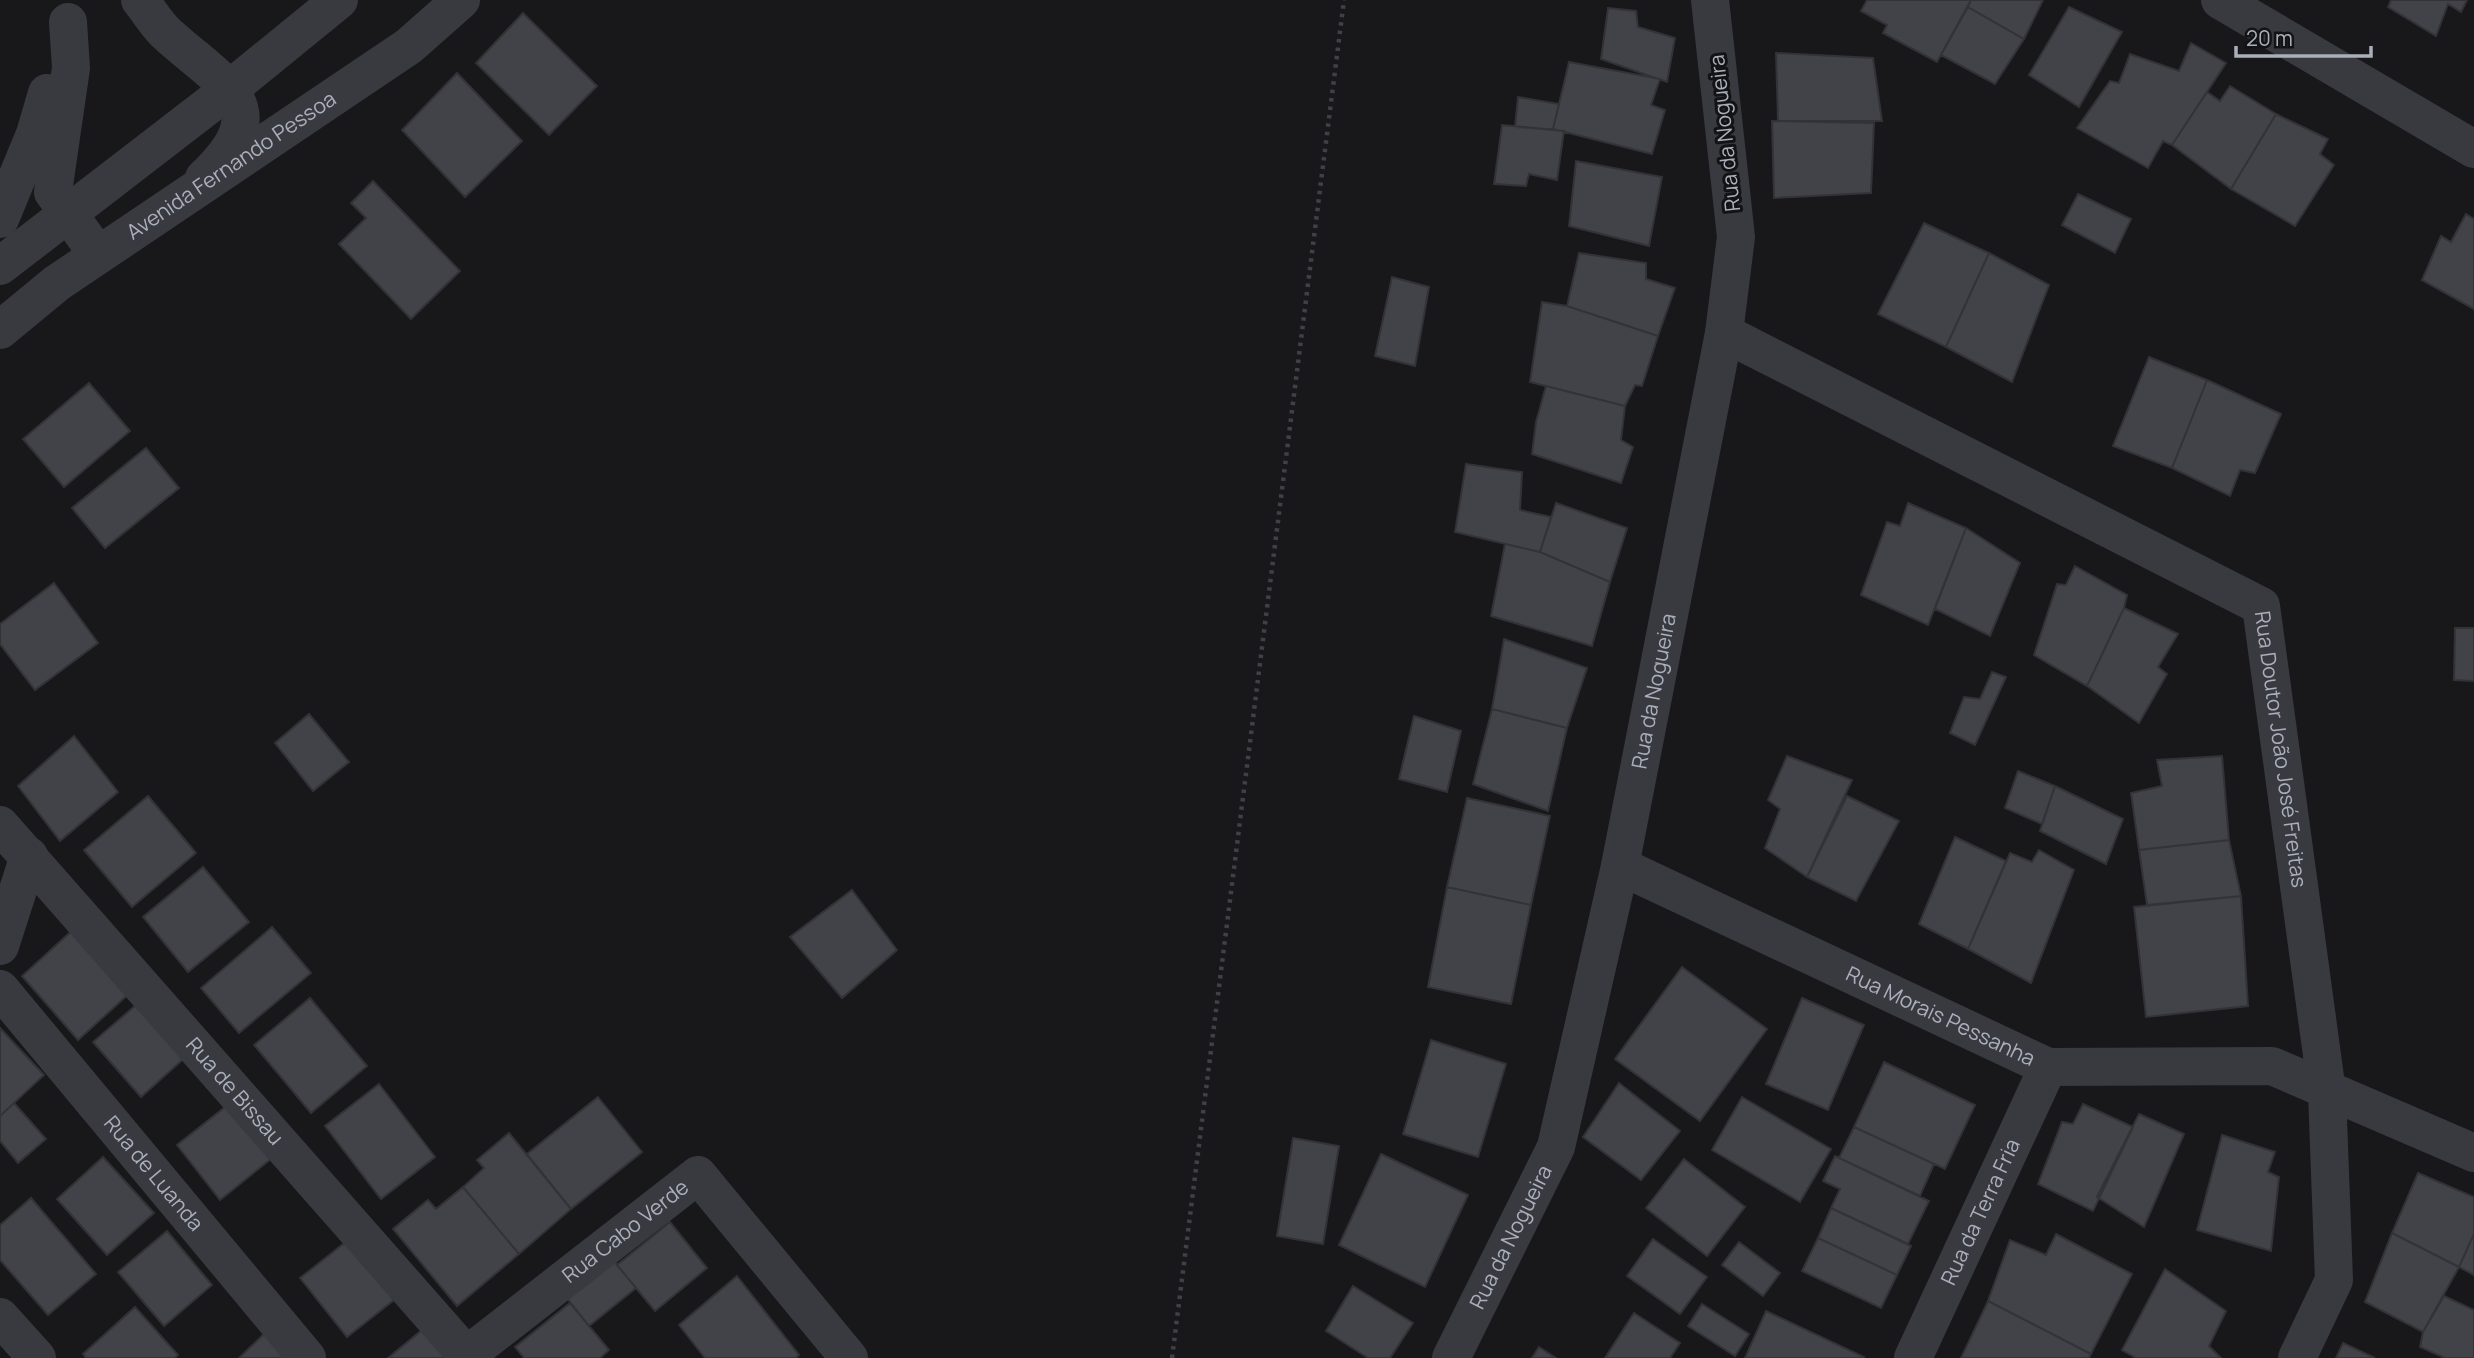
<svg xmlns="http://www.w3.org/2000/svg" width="2474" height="1358" font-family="Manrope,sans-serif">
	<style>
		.building { fill: #424348; stroke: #323237; stroke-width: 2 }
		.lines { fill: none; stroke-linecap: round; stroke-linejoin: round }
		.path { stroke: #3f4147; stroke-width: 4.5; stroke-dasharray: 3.5 5; stroke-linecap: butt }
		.minor { stroke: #393a40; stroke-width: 38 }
		.tertiary { stroke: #393a40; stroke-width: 38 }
		.labels { text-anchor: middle; stroke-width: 6; stroke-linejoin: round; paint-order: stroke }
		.street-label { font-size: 21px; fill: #a9afbb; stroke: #131316 }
	</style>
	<rect width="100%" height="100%" fill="#18181b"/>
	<path class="building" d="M1867 0H1971L1937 62 1883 33 1887 25 1861 11Z
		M1971 0H2043L2024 39 1968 7Z
		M2391 0H2467L2461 12 2448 4 2436 36 2388 7Z
		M1968 7 2024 39 1995 84 1941 55Z
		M2069 7 2122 32 2079 107 2029 75Z
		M1608 8 1636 11 1638 27 1675 38 1667 82 1601 59Z
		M523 13 597 86 549 135 476 63Z
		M2191 43 2226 63 2172 145 2163 141 2148 168 2077 128 2110 81 2119 83 2130 54 2179 71Z
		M1776 53 1873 58 1882 121H1778Z
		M1569 62 1660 79 1651 105 1665 110 1652 154 1553 129Z
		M457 73 522 141 465 197 402 130Z
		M2230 86 2276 114 2231 189 2172 145 2207 92 2220 101Z
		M1518 97 1559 104 1553 129 1515 127Z
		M2276 114 2328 139 2320 154 2334 165 2295 226 2231 189Z
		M1772 121 1874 123 1871 193 1774 198Z
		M1502 125 1564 131 1557 180 1529 174 1526 186 1494 184Z
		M1576 161 1662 177 1649 246 1569 226Z
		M373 181 460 271 411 319 339 244 366 218 351 203Z
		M2078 194 2131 219 2115 253 2062 225Z
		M2466 214 2474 219V309L2422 280 2441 236 2451 242Z
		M1924 223 1989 253 1946 347 1878 314Z
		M1579 253 1646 263V279L1675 288 1658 336 1567 306Z
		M1989 253 2049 285 2012 382 1946 347Z
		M1392 277 1429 287 1415 366 1375 356Z
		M1542 302 1567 306 1658 336 1642 386 1635 385 1625 406 1530 382Z
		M2149 357 2207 380 2172 468 2113 446Z
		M2207 380 2281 414 2255 473 2240 470 2230 496 2172 468Z
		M89 383 130 431 64 487 23 439Z
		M1546 386 1625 406 1621 440 1633 447 1621 483 1532 454 1536 422Z
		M146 448 179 488 105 548 72 508Z
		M1466 464 1522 472 1520 510 1551 517 1540 552 1455 532Z
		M1556 503 1627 528 1610 582 1540 552Z
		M1908 503 1966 528 1928 625 1861 595 1887 522 1900 526Z
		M1966 528 2020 563 1990 636 1935 609Z
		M1505 544 1540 552 1610 582 1592 646 1491 616Z
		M2075 566 2127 595 2124 608 2087 686 2034 655 2057 584 2066 585Z
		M54 583 98 643 35 690 0 644V624Z
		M2124 608 2178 634 2158 667 2167 674 2139 723 2087 686Z
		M2455 628H2474V681L2454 680Z
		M1504 639 1587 668 1567 728 1492 709Z
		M1992 672 2006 677 1975 745 1950 733 1964 697 1980 699Z
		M1492 709 1567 728 1548 811 1473 784Z
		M309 714 349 762 313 791 275 743Z
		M1414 716 1461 731 1447 792 1399 779Z
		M74 736 118 792 60 841 18 786Z
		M1787 756 1852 780 1807 877 1765 848 1780 809 1768 800Z
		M2222 756 2229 840 2139 850 2131 793 2162 786 2157 760Z
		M2018 771 2055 786 2042 824 2005 808Z
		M2055 786 2123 819 2106 864 2040 831Z
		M148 796 196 853 132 907 84 850Z
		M1847 796 1899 821 1856 901 1807 877Z
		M1467 798 1550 816 1531 905 1447 887Z
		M1955 837 2006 861 1968 949 1919 924Z
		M2229 840 2241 896 2147 905 2139 850Z
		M2039 850 2074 870 2031 983 1968 949 2010 853 2032 862Z
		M203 867 249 922 188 972 143 917Z
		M1447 887 1531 905 1511 1004 1428 987Z
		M852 890 897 950 842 998 790 937Z
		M2241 896 2248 1006 2146 1017 2134 907Z
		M272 927 311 973 239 1033 201 988Z
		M75 928 131 992 78 1040 22 976Z
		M1682 967 1767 1029 1700 1121 1615 1059Z
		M310 998 367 1066 311 1113 254 1045Z
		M1802 998 1864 1025 1828 1110 1766 1084Z
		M143 999 190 1053 141 1097 93 1042Z
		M0 1028 44 1075 0 1116Z
		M1431 1040 1506 1064 1478 1157 1403 1134Z
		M1884 1062 1975 1105 1945 1169 1854 1127Z
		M1619 1083 1680 1131 1641 1180 1583 1137Z
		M379 1084 435 1157 381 1199 325 1126Z
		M598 1097 642 1152 571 1209 527 1154Z
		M1742 1097 1831 1149 1800 1202 1712 1150Z
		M14 1103 46 1139 18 1163 0 1141V1116Z
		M229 1104 272 1158 220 1200 177 1145Z
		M2083 1104 2133 1127 2093 1211 2038 1184 2062 1122 2073 1124Z
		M2139 1114 2184 1134 2144 1227 2097 1197Z
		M1854 1127 1934 1164 1920 1196 1839 1158Z
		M509 1133 571 1209 519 1254 463 1187 484 1168 477 1160Z
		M2222 1135 2275 1152 2268 1172 2279 1177 2271 1251 2197 1230Z
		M1293 1138 1339 1146 1323 1244 1277 1236Z
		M1381 1154 1468 1195 1425 1287 1339 1245Z
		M1835 1156 1929 1201 1908 1244 1831 1208 1840 1189 1823 1181Z
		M103 1157 154 1213 107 1255 57 1199Z
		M1684 1159 1745 1207 1707 1256 1646 1208Z
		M2418 1173 2474 1197V1234L2459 1267 2392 1233Z
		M463 1187 519 1254 457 1306 393 1229 428 1200 436 1209Z
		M31 1198 96 1274 48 1315 0 1260V1225Z
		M1831 1208 1911 1246 1897 1275 1818 1238Z
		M670 1222 707 1268 655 1311 617 1265Z
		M167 1231 212 1285 164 1326 118 1272Z
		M2392 1233 2459 1267 2423 1332 2365 1302Z
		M2056 1234 2132 1274 2091 1354 1988 1301 2010 1240 2046 1255Z
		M2474 1234V1275L2459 1267Z
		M1818 1238 1897 1275 1881 1308 1802 1271Z
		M1653 1239 1707 1277 1680 1314 1627 1276Z
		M347 1241 394 1300 347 1337 300 1278Z
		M1739 1242 1780 1273 1763 1296 1722 1265Z
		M613 1260 636 1288 589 1326 567 1298Z
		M2165 1269 2226 1311 2209 1346 2221 1358H2136L2122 1350Z
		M737 1276 799 1355 796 1358H705L679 1325Z
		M1353 1286 1413 1323 1390 1358H1368L1326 1331Z
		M2444 1296 2474 1310V1358H2445L2420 1347 2423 1332Z
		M1988 1301 2091 1354 2089 1358H1961Z
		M570 1303 609 1350 600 1358H524L515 1347Z
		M1702 1304 1749 1334 1735 1356 1688 1326Z
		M135 1307 178 1355 175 1358H86L83 1354Z
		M1766 1311 1864 1357 1863 1358H1745Z
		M1634 1313 1680 1343 1670 1358H1605Z
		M428 1325 455 1358H388Z
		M265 1333 288 1358H239Z
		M2343 1343 2375 1358H2336Z
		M1539 1347 1556 1358H1532Z"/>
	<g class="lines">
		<path class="path" d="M1172 1358 1344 0"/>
		<g class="minor">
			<path d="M140 0C149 11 157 25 167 34 223 85 280 106 204 178"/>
			<path d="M2220 0 2474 149"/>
			<path d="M68 22 71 68 53 192 98 255"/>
			<path d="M0 219 35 134 47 93"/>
			<path id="s1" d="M1724 333 2261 606 2327 1092 2334 1280 2297 1358"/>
			<path id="s2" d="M0 825 469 1358"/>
			<path id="s3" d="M1620 866 2048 1067 2272 1066 2474 1153"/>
			<path d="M0 946 29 856"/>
			<path id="s4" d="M0 989 307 1358"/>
			<path d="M0 1317 37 1358"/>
			<path id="s5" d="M467 1355 698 1175 849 1358"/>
			<path id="s6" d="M1451 1358 1556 1147 1620 866 1724 333 1736 237 1710 0"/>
			<path id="s7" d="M1913 1358 2048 1067"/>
		</g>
		<g class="tertiary">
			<path d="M0 266 231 88 339 0"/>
			<path id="s8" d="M0 330 57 283 409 46 461 0"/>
		</g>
	</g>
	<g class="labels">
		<g class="street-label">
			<text transform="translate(1725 133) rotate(-96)" y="7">Rua da Nogueira</text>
			<text dy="7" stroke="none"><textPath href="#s8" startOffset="284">Avenida Fernando Pessoa</textPath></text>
			<text dy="7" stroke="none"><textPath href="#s6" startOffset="702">Rua da Nogueira</textPath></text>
			<text dy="7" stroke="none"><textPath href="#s1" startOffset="747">Rua Doutor João José Freitas</textPath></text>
			<text dy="7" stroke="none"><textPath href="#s3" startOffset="354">Rua Morais Pessanha</textPath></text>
			<text dy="7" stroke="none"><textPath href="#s2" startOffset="355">Rua de Bissau</textPath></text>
			<text dy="7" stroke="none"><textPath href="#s4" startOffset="240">Rua de Luanda</textPath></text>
			<text dy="7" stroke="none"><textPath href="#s7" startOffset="161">Rua da Terra Fria</textPath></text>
			<text dy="7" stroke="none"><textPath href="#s5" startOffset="201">Rua Cabo Verde</textPath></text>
			<text dy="7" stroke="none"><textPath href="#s6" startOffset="135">Rua da Nogueira</textPath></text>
		</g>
	</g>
	<path d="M2236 46v10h135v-10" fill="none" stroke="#a9afbb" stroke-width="3.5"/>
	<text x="2246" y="46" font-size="21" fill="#a9afbb" stroke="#131316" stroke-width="5" paint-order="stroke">20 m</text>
</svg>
